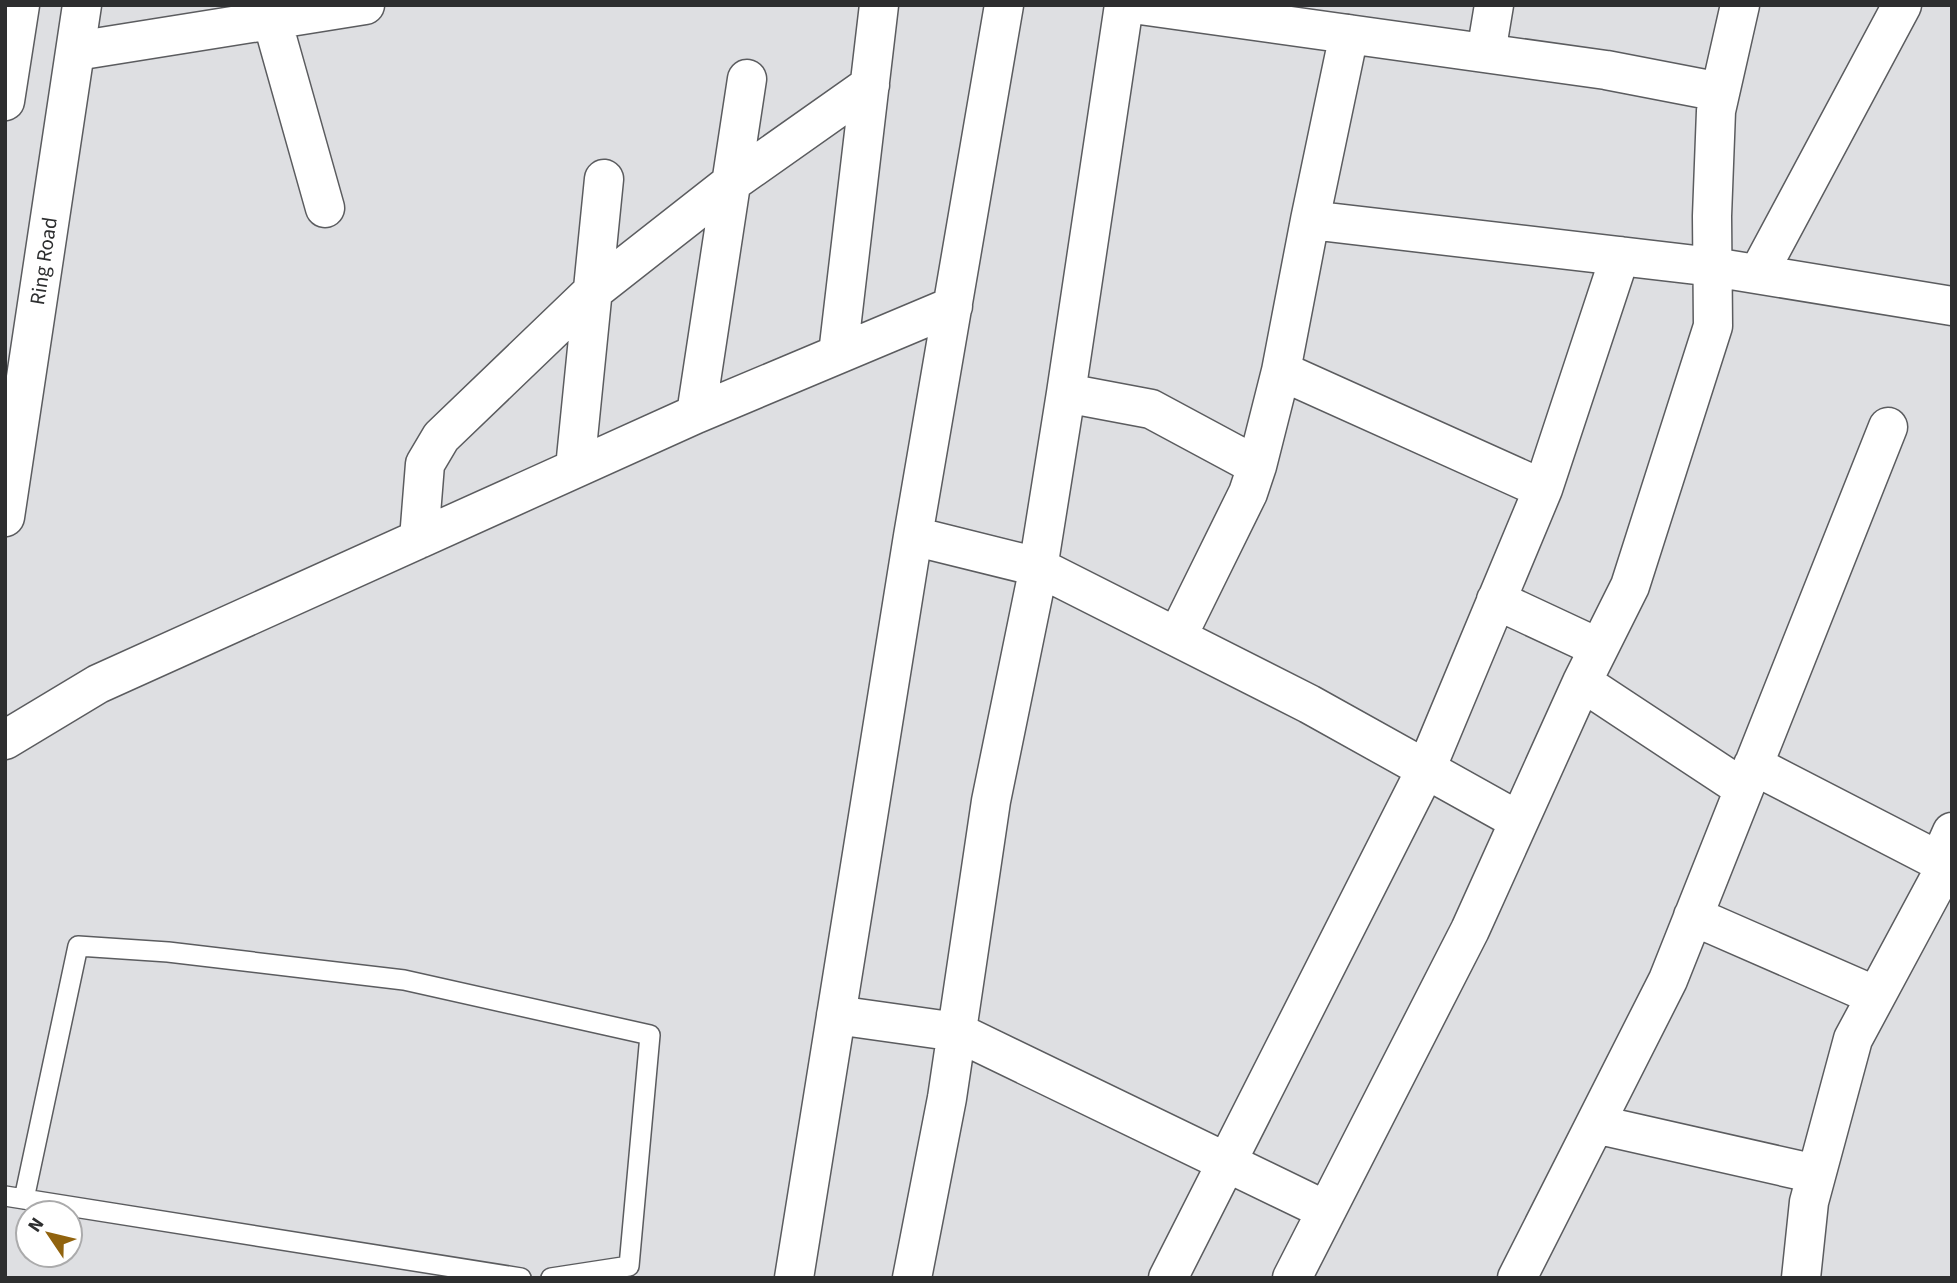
<svg xmlns="http://www.w3.org/2000/svg" width="1957" height="1283" font-family="'Source Sans 3',sans-serif">
	<style>
		.lines { fill: none; stroke-linecap: round; stroke-linejoin: round }
		.lane-casing { stroke: #5b5c5f; stroke-width: 22 }
		.street-casing { stroke: #5b5c5f; stroke-width: 41 }
		.highway-casing { stroke: #5b5c5f; stroke-width: 41 }
		.lane { stroke: #fff; stroke-width: 19 }
		.street { stroke: #fff; stroke-width: 38 }
		.highway { stroke: #fff; stroke-width: 38 }
		.labels { text-anchor: middle; stroke-width: 7; stroke-linejoin: round; paint-order: stroke }
		.street-label { font-size: 21px; fill: #2d2e2f; stroke: #fff }
	</style>
	<rect width="100%" height="100%" fill="#dedfe2"/>
	<g class="lines">
		<defs>
			<path id="lane" d="M5 1196 521 1278
				M24 1199 78 946 168 952 404 980 650 1035 629 1266 551 1278"/>
			<path id="street" d="M1140 5 1606 70 1720 92
				M272 20 325 208
				M1349 34 1310 220 1713 267 1952 306
				M76 51 365 5
				M1486 53 1494 5
				M1758 274 1902 5
				M838 354 879 5
				M1066 393 1151 409 1257 466
				M696 414 747 79
				M575 468 604 179
				M1543 489 1620 256
				M913 536 1038 567 1309 704 1519 821
				M419 539 425 464 441 437 592 292 731 183 870 85
				M1496 600 1599 648
				M1177 637 1248 493 1257 466 1281 371
				M1582 682 1744 789
				M5 740 98 684 696 414 953 306
				M1753 765 1939 861 1952 870
				M1939 861 1952 832
				M1693 916 1876 996
				M836 1015 957 1032 1325 1210
				M1595 1124 1816 1174
				M794 1278 913 536 1004 5
				M912 1278 947 1098 991 801 1036 581 1066 393 1124 5
				M1168 1278 1426 769 1543 489 1281 371 1310 220
				M1292 1278 1470 930 1582 682 1630 586 1713 326 1712 216 1716 111 1740 5
				M1517 1278 1668 980 1888 427
				M1801 1278 1809 1202 1853 1039 1946 866"/>
			<g id="highway">
				<path d="M5 101 20 5"/>
				<path id="s1" d="M5 517 82 5"/>
			</g>
		</defs>
		<use href="#lane" class="lane-casing"/>
		<use href="#street" class="street-casing"/>
		<use href="#highway" class="highway-casing"/>
		<use href="#lane" class="lane"/>
		<use href="#street" class="street"/>
		<use href="#highway" class="highway"/>
	</g>
	<g class="labels">
		<g class="street-label">
			<text dy="7" stroke="none"><textPath href="#s1" startOffset="259">Ring Road</textPath></text>
		</g>
	</g>
	<rect width="1957" height="1283" fill="none" stroke="#2d2e2f" stroke-width="14"/>
	<g transform="translate(49 1234) rotate(305)"><circle r="33" fill="#ffffff" stroke="#ababac" stroke-width="2"/>
	<path d="M0-5L12 26L0 18L-12 26Z" fill="#91630e"/>
	<text y="-10" font-size="19" font-weight="bold" text-anchor="middle" fill="#2d2e2f">N</text>
	</g>
</svg>
